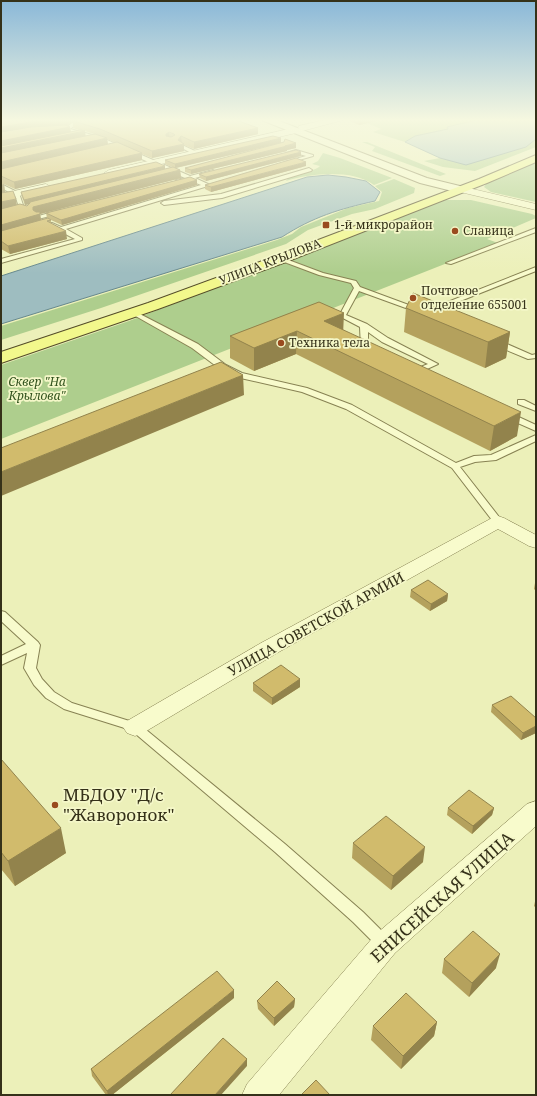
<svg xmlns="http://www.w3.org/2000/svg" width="537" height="1096" font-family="'Noto Serif',serif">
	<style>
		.green { fill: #aece8d }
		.water { fill: #9ebdc0; stroke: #66888d }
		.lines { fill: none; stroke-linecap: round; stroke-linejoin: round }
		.service-casing { stroke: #878253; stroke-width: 2 }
		.minor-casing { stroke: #878253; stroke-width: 1 }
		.tertiary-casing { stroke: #878253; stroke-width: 2 }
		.primary-casing { stroke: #544c28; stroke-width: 2 }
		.service { fill: #f8fbcc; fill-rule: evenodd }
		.minor { fill: #f8fbcc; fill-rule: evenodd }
		.tertiary { fill: #f8fbcc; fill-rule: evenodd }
		.primary { fill: #f2f88c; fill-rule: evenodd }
		.wall { fill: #b4a15d; fill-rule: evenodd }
		.shaded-wall { fill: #92834c }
		.building { fill: #d1bb6c; stroke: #92834c; fill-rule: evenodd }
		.poi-dot { fill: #9a4b1f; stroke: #f4f7c8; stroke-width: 1.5 }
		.labels { text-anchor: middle; stroke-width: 3.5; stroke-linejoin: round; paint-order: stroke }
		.far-poi-label { font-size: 12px; fill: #353119; stroke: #f4f7c8; text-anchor: start }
		.far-street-label { font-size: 12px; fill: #353119; stroke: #f4f7c8 }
		.far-park-label { font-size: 12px; font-style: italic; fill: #32531e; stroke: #f4f7c8 }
		.street-label { font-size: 14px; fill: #353119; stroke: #f4f7c8 }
		.near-poi-label { font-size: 17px; fill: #353119; stroke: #f4f7c8; text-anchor: start }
		.near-street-label { font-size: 17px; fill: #353119; stroke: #f4f7c8 }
	</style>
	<rect width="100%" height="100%" fill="#ecf0b9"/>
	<path class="green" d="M382 119H481L447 127 449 129 415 136 405 142 373 132 381 129 367 123Z
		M536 139V147L475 171 443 167 424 161 440 158 466 164 526 147Z
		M362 142H367L446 174 440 176 372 151 375 147Z
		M323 153 340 158 392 178 374 185C353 169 310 173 286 181 294 171 311 174 320 166L312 164 318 161Z
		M532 164H536V202L491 192 484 187 486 184Z
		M394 179 415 188 414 193 375 209 352 214 308 230 286 244 101 308 1 340V326L277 240 292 234 301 227 348 208 379 201 382 192 375 186Z
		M444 200H471L532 214 536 216V218L487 239 498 243 1 439V365L129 321Z"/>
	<path class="water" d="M481 119H536V139L526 147 466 165 440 158 405 142 415 136 448 129 447 127Z
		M328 175 346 177 366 181 380 192 375 201C339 209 313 217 282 237L1 324V276L307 177Z"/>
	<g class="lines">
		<defs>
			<path id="service" d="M90 119 96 120 75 125 70 129 100 137 190 176 213 170 216 172 195 178 208 184V186L66 229 82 238V240L1 263V259L75 239 48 225V223H52L61 227 201 185 189 180 176 182V180L185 178 96 139 70 133 65 129 72 123Z
				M182 145 197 152V153L193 154 180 147Z
				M296 150 313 155V156L285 164V162L306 156 296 153 289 154 287 153Z
				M309 168 312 170 311 171 222 198 164 205 161 203 164 201 221 194Z
				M1 184 19 193 24 208 33 212V214L20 210 15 195 1 188Z
				M60 210 62 211V213L38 219 35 217Z
				M536 228V232L451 264 446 263Z
				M279 258H283L323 273 356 281 360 287 425 311 536 267V271L425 315 359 291 346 315 367 324 388 338 438 364 416 374 412 372 413 370 428 364 382 342 368 332V346L374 350 370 352 361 349 360 327 339 316 354 288 351 283 319 275 279 260Z
				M134 311 198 344 226 365 242 373 307 388 352 405 456 463 474 456 491 455 536 435V441L496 460 475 462 460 467 503 522 498 525 495 524 452 468 346 409 302 392 236 377 220 369 192 348 132 314 131 313Z
				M492 340H498L532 355 536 354V358L528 359 492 344Z
				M518 400H524L536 406V411L518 404Z
				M504 413H510L536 425V431L504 417 503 415Z
				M1 611 5 612 38 642 40 645 36 668 42 679 54 692 72 703 139 724 285 844 363 912 390 939 393 944 390 949 385 951 380 949 353 922 275 852 131 730 64 709 46 698 34 685 24 668 27 653 1 665V656L26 644 1 621Z"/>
			<path id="minor" d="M329 119H347L302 131 298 128 299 126Z
				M293 128 296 129 297 131 296 133 109 176 104 173 109 170Z
				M46 184 51 187 50 189 1 200V194Z
				M460 186 536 204V210L456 191 455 189 456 187Z
				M498 516 504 518 536 535V548L529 546 498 529 277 653 143 733 135 736 127 733 123 727 127 721 261 643 492 518Z
				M536 801V826L395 953 279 1095H242L247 1084 375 935 527 804Z"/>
			<path id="tertiary" d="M259 119H274L427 178 464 187 466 189 464 191 460 193 420 183Z"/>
			<path id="primary" d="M536 155V162L487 183 286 262 158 309 1 363V352L148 303 276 256 479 179Z"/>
		</defs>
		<use href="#service" class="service-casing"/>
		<use href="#minor" class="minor-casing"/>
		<use href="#tertiary" class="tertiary-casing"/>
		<use href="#primary" class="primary-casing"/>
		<use href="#service" class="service"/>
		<use href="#minor" class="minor"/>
		<use href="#tertiary" class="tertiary"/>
		<use href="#primary" class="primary"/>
	</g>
	<path class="wall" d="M1 119H233L258 128V134L194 149 184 145V151L152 158 142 154V160L15 189 4 184 5 192 1 193ZM73 121V128L79 130 71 132 70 127 67 125 72 122ZM85 131 94 134 85 136ZM107 139 116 143 108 144Z
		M347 119H385L359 125 347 120Z
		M281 138V143L176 168 180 170 181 178 40 214 41 220 47 218 46 213 197 180V185L62 225 51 220V223L67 239 10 254 1 249V193L17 205 27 206 29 204 25 205 22 197 21 192 165 169 172 167 165 164V160Z
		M296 143V148L287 150V151L191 174 185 172V168Z
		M301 156 206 181 200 178 199 174Z
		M306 166 211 192 205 189V185Z
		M319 302 343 330 517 436 490 451 296 354 254 371 230 358V336Z
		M406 308 510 332 506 358 485 368 404 332Z
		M536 577V591L534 589Z
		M411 590 448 594 447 601 430 611 410 597Z
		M300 679V687L272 705 253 691V683Z
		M492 705 536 718V733L521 740 491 712Z
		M1 759 66 853 15 886 1 869Z
		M448 808H494L492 815 472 834 447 815Z
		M353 843 423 862 391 890 352 858Z
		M536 897V908L534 906Z
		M444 959 496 968 469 997 442 973Z
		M234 998 112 1095H106L92 1076 91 1069Z
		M295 999 294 1007 274 1026 258 1009 257 1001Z
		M437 1022 434 1036 401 1069 371 1040 373 1026Z"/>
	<path class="shaded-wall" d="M65 119H81L72 122 65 127 1 134V127L31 122Z
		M359 119H385L359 125Z
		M70 127 71 134 85 131 86 138 1 155V141Z
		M258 128V134L194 149V142Z
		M169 132 170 139 166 141V134Z
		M181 136 182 144H184V151L152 158V151L178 140Z
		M107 138 108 146 1 169V162Z
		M281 138V143L175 168V164Z
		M296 143V148L287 150V151L191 174V170Z
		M301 152V156L206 181V177Z
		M142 153V160L15 189 14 182Z
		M306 162V166L211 192V187Z
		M165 166V171L30 202V204L25 205 24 200Z
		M180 170 181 178 40 214 41 220 1 234V225L33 210V207Z
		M197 180V185L62 225 61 220Z
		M4 184 5 192 1 193V185Z
		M16 199 17 207 1 210V202Z
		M66 231 67 239 10 254 8 246Z
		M344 313 343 335 324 321Z
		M297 331 296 354 254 371V348Z
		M510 332 506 358 485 368 488 342Z
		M243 375 244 395 1 496V472Z
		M521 412 517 436 490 451 494 426Z
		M448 594 447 601 430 611 431 604Z
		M300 679V687L272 705V698Z
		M536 726V733L521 740 523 733Z
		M494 808 492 815 472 834 473 826Z
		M61 828 66 853 15 886 8 861Z
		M425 847 423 862 391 890 393 876Z
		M500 954 496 968 469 997 472 983Z
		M234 990V998L112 1095H108L107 1091Z
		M295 999 294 1007 274 1026V1018Z
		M437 1022 434 1036 401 1069 403 1056Z
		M247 1059V1066L221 1095H215Z"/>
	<path class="building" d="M1 119H65L31 122 1 127Z
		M79 119H233L258 128 194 142 181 136 178 140 184 144 152 151 100 129 73 121ZM169 132 174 134 175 135 171 137 166 136V134Z
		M65 125 70 127 1 141V132L31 127Z
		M80 130 85 131 1 148V146Z
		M95 134 107 138 1 162V153Z
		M273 136 281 138 175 164 165 160Z
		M285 139 296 143 285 146H287L191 170 185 168 284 142Z
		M117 142 142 153 14 182 1 176V169Z
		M296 150 301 152 206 177 199 174Z
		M296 158 306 162 211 187 205 185Z
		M156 162 165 166 24 200 21 192Z
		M173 167 180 170 33 207V210L36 212H40V214L1 225V209L20 204 27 206 30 203V202Z
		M190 177 197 180 61 220 46 213Z
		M13 191 16 199 1 202V193Z
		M48 218 51 220 47 221 66 231 8 246 1 241V231Z
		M413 293 510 332 488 342 406 308Z
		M319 302 344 313 324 321 521 412 494 426 297 331 254 348 230 336Z
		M221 362 243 375 1 472V448Z
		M428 580 448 594 431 604 411 590Z
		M281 665 300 679 272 698 253 683Z
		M511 696 536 718V726L523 733 492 705Z
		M1 759 61 828 8 861 1 852Z
		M469 790 494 808 473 826 448 808Z
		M386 816 425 847 393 876 353 843Z
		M473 931 500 954 472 983 444 959Z
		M217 971 234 990 107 1091 91 1069Z
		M277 981 295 999 274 1018 257 1001Z
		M406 993 437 1022 403 1056 373 1026Z
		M223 1038 247 1059 215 1095H170Z
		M316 1080 330 1095H301Z"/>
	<linearGradient id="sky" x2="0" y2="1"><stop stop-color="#8ab8d8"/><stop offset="0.44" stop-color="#f6f8e0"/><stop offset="1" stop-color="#f6f8e0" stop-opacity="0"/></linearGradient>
	<rect width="537" height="273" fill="url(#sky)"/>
	<g class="poi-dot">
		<rect x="322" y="221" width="8" height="8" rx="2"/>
		<circle cx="455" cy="231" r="4"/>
		<circle cx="413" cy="298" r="4"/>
		<circle cx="281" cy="343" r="4"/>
		<circle cx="55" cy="805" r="4"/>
	</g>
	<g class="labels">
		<g class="far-poi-label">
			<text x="334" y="229">1-й микрорайон</text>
			<text x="463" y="235">Славица</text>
			<text x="421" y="295">Почтовое<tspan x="421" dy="14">отделение 655001</tspan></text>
			<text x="289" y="347">Техника тела</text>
		</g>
		<g class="far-street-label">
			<text transform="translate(270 262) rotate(-21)" y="4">УЛИЦА КРЫЛОВА</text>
		</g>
		<g class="far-park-label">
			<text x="37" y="386">Сквер "На<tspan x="37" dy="14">Крылова"</tspan></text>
		</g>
		<g class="street-label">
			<text transform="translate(316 624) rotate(-29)" y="5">УЛИЦА СОВЕТСКОЙ АРМИИ</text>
		</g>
		<g class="near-poi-label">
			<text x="63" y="801">МБДОУ "Д/с<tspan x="63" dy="20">"Жаворонок"</tspan></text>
		</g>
		<g class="near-street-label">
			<text transform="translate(442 897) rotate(-42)" y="6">ЕНИСЕЙСКАЯ УЛИЦА</text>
		</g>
	</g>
	<rect width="537" height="1096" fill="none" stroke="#353119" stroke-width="4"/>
</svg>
